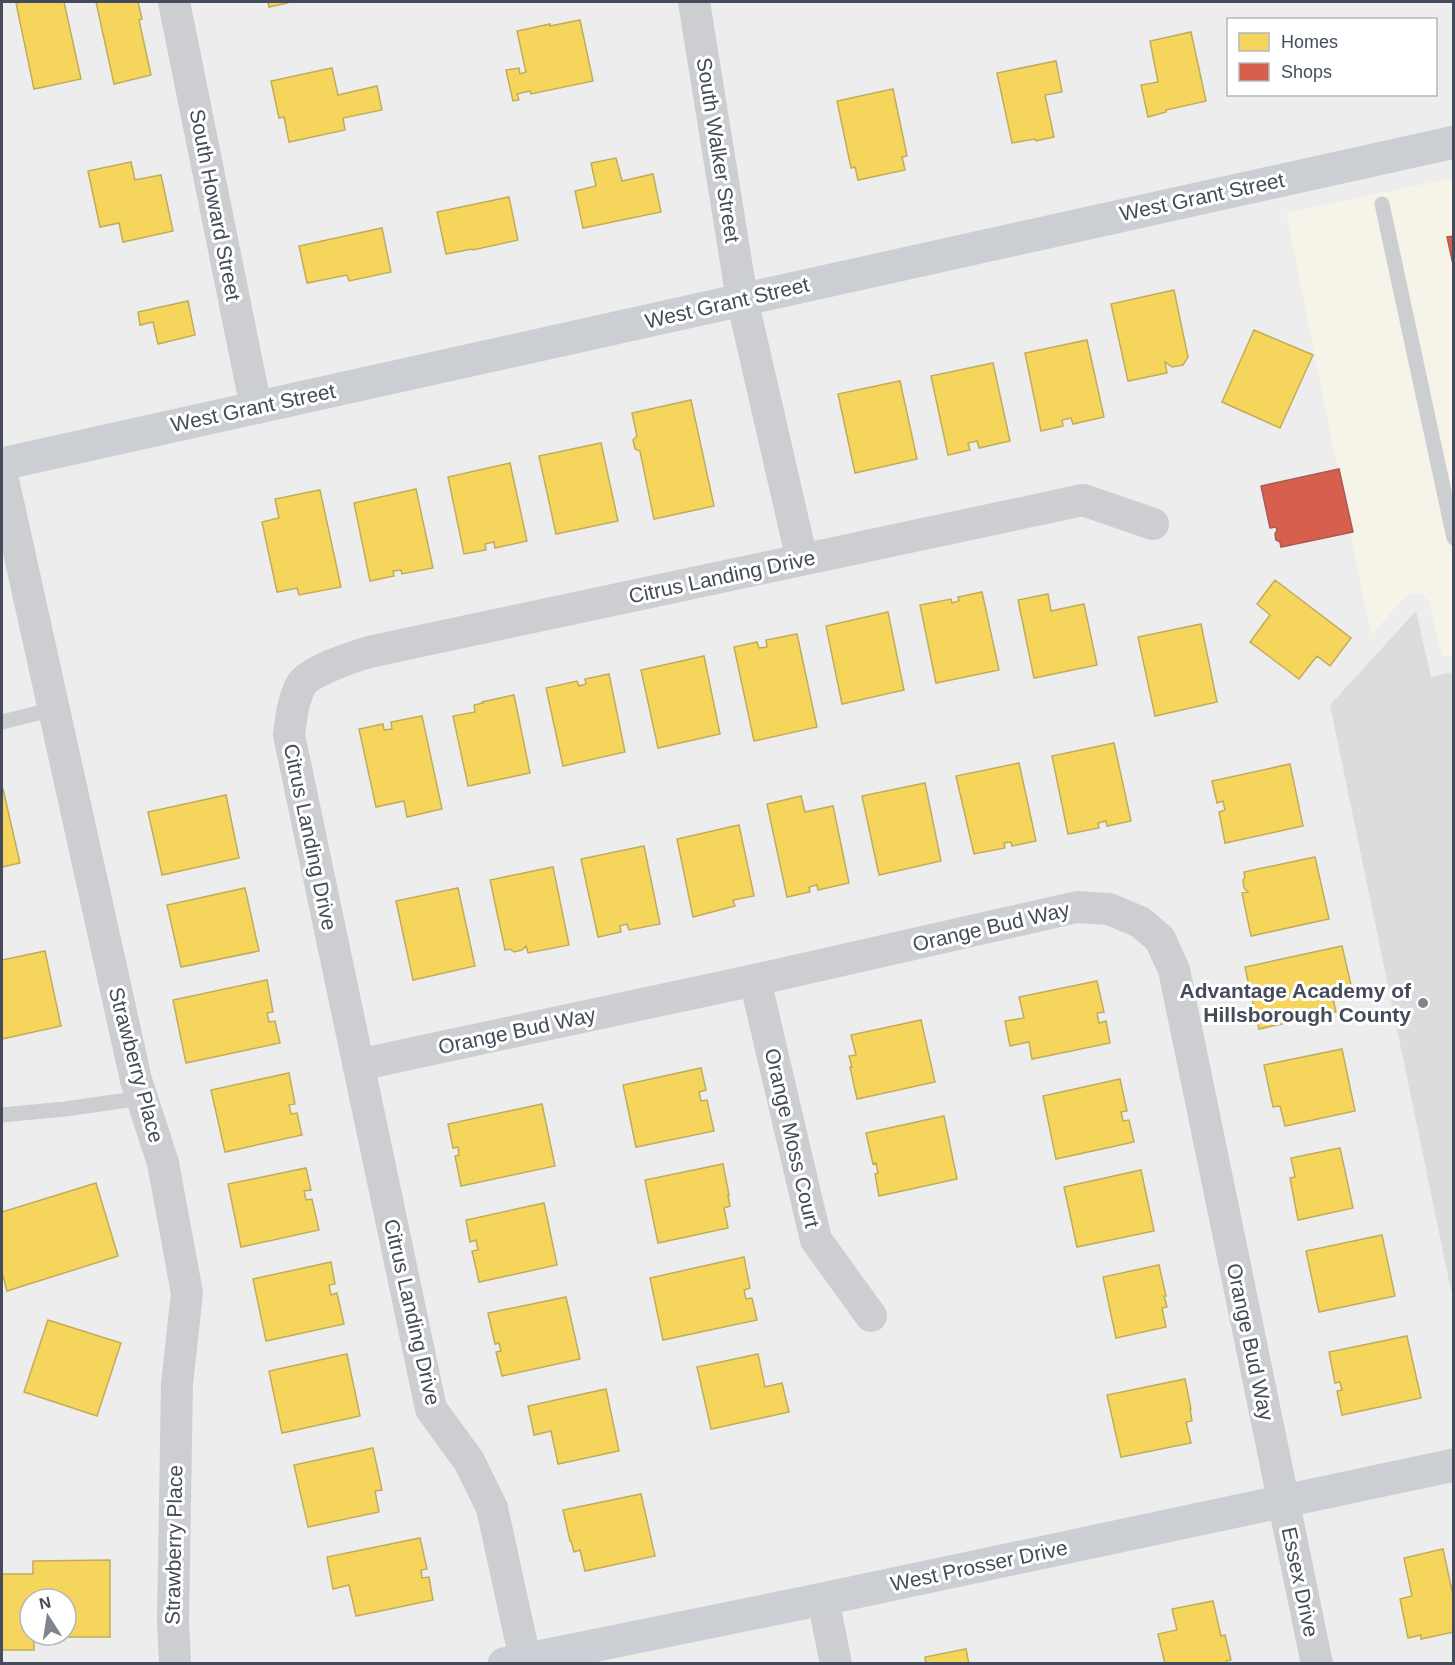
<svg xmlns="http://www.w3.org/2000/svg" width="1455" height="1665" font-family="Helvetica,sans-serif">
	<style>
		.commercial { fill: #f6f4e8 }
		.education { fill: #dcdcdd }
		.homes { fill: #f6d55c; stroke: #c1ac5c; stroke-width: 1.5; fill-rule: evenodd }
		.shops { fill: #d6604d; stroke: #aa5a51; stroke-width: 1.5 }
		.lines { fill: none; stroke-linecap: round; stroke-linejoin: round }
		.lane { stroke: #ccced1; stroke-width: 15 }
		.street { stroke: #ccced1; stroke-width: 32 }
		.secondary { stroke: #cbced3; stroke-width: 33 }
		.poi-dot { fill: #80848e; stroke: #fff; stroke-width: 2 }
		.labels { text-anchor: middle; stroke-width: 6; stroke-linejoin: round; paint-order: stroke }
		.street-label { font-size: 21px; fill: #444c5b; stroke: #fff }
		.poi-label { font-size: 21px; font-weight: bold; fill: #444c5b; stroke: #fff; text-anchor: end }
	</style>
	<rect width="100%" height="100%" fill="#eeeded"/>
	<path class="commercial" d="M1453 178V655L1442 657 1429 602 1422 594 1413 593 1404 598 1371 635 1286 213Z"/>
	<path class="education" d="M1416 611 1431 677 1453 672V1300L1330 705Z"/>
	<path class="homes" d="M23 2H64L81 79 34 89 16 3Z
		M96 2H138L142 19 139 20 151 75 114 84Z
		M268 2H288V3L269 7Z
		M580 20 593 81 531 94 530 91 517 94 519 100 513 101 506 70 519 68 520 74 526 72 517 31 550 24V26Z
		M1191 32 1206 101 1166 110V112L1148 117 1141 85 1158 82 1150 41Z
		M1056 61 1062 92 1045 95 1054 137 1036 141 1035 139 1012 143 997 73Z
		M332 68 338 95 377 86 382 110 343 118 345 130 289 142 284 117 279 118 271 81Z
		M893 89 907 156 902 157 905 170 858 180 855 167 851 168 837 101Z
		M616 158 622 181 653 174 661 212 583 228 575 191 596 186 591 163Z
		M131 162 135 180 161 175 173 231 123 242 119 223 100 227 88 171Z
		M509 197 518 240 473 250 472 249 446 254 437 212Z
		M382 228 391 272 349 281 347 275 307 283 299 246Z
		M1174 290 1188 357 1183 365 1172 367 1165 362 1167 373 1128 381 1111 304Z
		M188 301 195 335 158 344 153 322 140 325 138 312Z
		M1254 330 1313 355 1280 428 1222 402Z
		M1087 340 1104 417 1073 424 1071 418 1062 420 1063 426 1041 431 1025 353Z
		M993 363 1010 441 979 448 977 441 968 443 970 450 948 455 931 376Z
		M900 381 917 459 855 473 838 394Z
		M691 400 714 506 654 519 640 451 635 449 633 440 637 436 632 413Z
		M601 443 618 521 556 534 539 456Z
		M510 463 527 541 495 548 494 542 485 544 486 550 464 554 448 477Z
		M416 489 433 568 402 574 401 570 393 571 394 576 370 581 354 503Z
		M320 490 341 587 299 595 297 588 277 592 262 522 279 518 275 499Z
		M1275 580 1351 638 1330 666 1317 656 1299 679 1250 642 1270 615 1257 604Z
		M982 592 999 670 936 683 920 605 951 599 952 603 959 601 958 597Z
		M1048 594 1051 611 1084 604 1097 665 1034 678 1018 600Z
		M888 612 904 690 842 704 826 626Z
		M1201 624 1217 702 1155 716 1138 637Z
		M797 634 817 727 754 741 734 647 757 642 759 648 767 647 766 640Z
		M704 656 720 734 658 748 641 670Z
		M609 674 625 752 563 766 546 688 577 681 579 686 586 684 585 679Z
		M514 695 530 773 468 786 453 716 475 712 474 705 483 703 482 702Z
		M422 716 442 809 407 817 404 801 376 807 359 729 383 724 384 730 392 729 391 722Z
		M1114 743 1131 821 1107 826 1106 821 1098 823 1099 828 1068 834 1052 756Z
		M1019 763 1036 841 1012 846 1011 842 1004 843 1005 848 974 854 956 776Z
		M1290 764 1303 826 1225 843 1219 812 1225 810 1223 801 1217 803 1212 781Z
		M925 783 941 861 879 875 862 796Z
		M2 789H3L20 863 2 867Z
		M226 795 239 858 162 875 148 812Z
		M801 796 805 812 833 806 849 883 818 890 817 885 809 887 810 892 787 897 767 804Z
		M739 825 754 896 733 900 735 906 693 917 677 839Z
		M644 846 660 924 629 930 627 924 620 926 621 932 598 937 581 859Z
		M1315 857 1329 919 1251 936 1242 893 1248 892 1244 888 1243 880 1245 877 1244 872Z
		M553 867 569 945 528 953 526 946 522 950 514 952 510 949 505 950 490 880Z
		M245 888 259 951 181 967 167 905Z
		M458 888 475 966 413 980 396 901Z
		M1342 946 1351 985 1331 989 1336 1012 1259 1029 1252 998 1257 997 1255 989 1250 990 1245 967Z
		M45 951 61 1026 2 1039V960Z
		M267 980 273 1012 267 1013 269 1022 275 1021 280 1043 186 1063 173 1000Z
		M1097 981 1104 1012 1097 1013 1099 1023 1106 1021 1110 1043 1032 1059 1029 1042 1010 1046 1005 1021 1024 1018 1019 997Z
		M921 1020 935 1082 857 1099 850 1067H852L849 1056 856 1055 851 1035Z
		M1342 1049 1355 1111 1285 1126 1280 1106 1273 1107 1264 1065Z
		M701 1068 706 1090 699 1092 701 1101 707 1100 714 1131 636 1147 623 1085Z
		M289 1073 295 1104 289 1105 291 1114 297 1113 302 1135 225 1152 211 1090Z
		M1120 1079 1127 1111 1121 1112 1123 1121 1129 1120 1134 1142 1056 1159 1043 1096Z
		M542 1104 555 1166 461 1186 455 1156 459 1155 458 1147 453 1148 448 1124Z
		M944 1116 957 1179 879 1196 875 1174 878 1173 876 1163 873 1164 866 1133Z
		M1340 1148 1353 1208 1298 1220 1290 1178 1295 1177 1291 1158Z
		M723 1164 729 1195H728L730 1206 724 1208 728 1228 658 1243 645 1180Z
		M306 1168 311 1190 304 1191 306 1200 312 1199 319 1230 241 1247 228 1184Z
		M1141 1170 1154 1231 1077 1247 1064 1187Z
		M96 1183 118 1256 7 1291 2 1272V1212Z
		M544 1203 557 1265 479 1282 472 1251 478 1250 476 1240 470 1242 466 1220Z
		M1382 1235 1395 1296 1319 1312 1306 1251Z
		M744 1257 750 1288 744 1290 746 1299 752 1298 757 1320 663 1340 650 1278Z
		M331 1262 335 1284 329 1285 331 1295 337 1293 344 1324 266 1341 253 1279Z
		M1159 1265 1166 1296H1164L1167 1307 1162 1308 1166 1327 1116 1338 1103 1277Z
		M566 1297 580 1359 502 1376 496 1352 501 1351 499 1343 495 1344 488 1313Z
		M48 1320 121 1343 97 1416 24 1392Z
		M1407 1336 1421 1398 1342 1415 1337 1391 1342 1390 1340 1382 1335 1383 1329 1352Z
		M347 1354 360 1416 282 1433 269 1371Z
		M758 1354 765 1387 782 1383 789 1412 711 1429 697 1367Z
		M1185 1379 1191 1409H1190L1192 1421 1186 1422 1191 1443 1121 1457 1107 1395Z
		M606 1389 619 1451 558 1464 551 1431 534 1435 528 1406Z
		M373 1448 382 1490 375 1491 379 1512 308 1527 294 1465Z
		M641 1494 655 1556 585 1571 580 1550 574 1552 571 1541H570L563 1510Z
		M420 1538 427 1569 421 1570 422 1578 429 1577 433 1600 356 1616 349 1585 333 1589 327 1557Z
		M1443 1549 1454 1600V1632L1421 1639V1635L1408 1638 1400 1599 1412 1596 1404 1558Z
		M110 1560V1637H34V1650H2V1574H33V1561ZM30 1599H66V1635H30Z
		M1213 1601 1221 1636 1225 1635 1231 1660 1226 1661 1227 1664H1165L1158 1634 1177 1630 1172 1609Z
		M966 1649 969 1664H926L925 1657Z"/>
	<path class="shops" d="M1454 236V269L1447 237Z
		M1339 469 1353 532 1281 547 1280 542 1276 540 1275 534 1277 530 1276 527 1270 528 1261 486Z"/>
	<g class="lines">
		<path class="lane" d="M1382 204 1454 538
			M2 722 54 709
			M2 1115 65 1109 142 1098"/>
		<path class="street" d="M174 2 256 408
			M694 2 742 299 802 560
			M2 475 136 1080 163 1163 187 1293 177 1384 173 1622 175 1664
			M755 980 816 1240 871 1316
			M358 1065 755 980 1077 907 1109 909 1140 922 1160 939 1174 970 1317 1664
			M823 1599 836 1664
			M525 1659 492 1508 469 1461 431 1409 289 735C291 718 293 700 301 685 309 671 353 657 369 652L1083 500 1153 524"/>
		<path class="secondary" d="M2 464 1454 142
			M504 1664 823 1599 1454 1465"/>
	</g>
	<circle class="poi-dot" cx="1423" cy="1003" r="6"/>
	<g class="labels">
		<g class="street-label">
			<text transform="translate(718 150) rotate(81)" y="7">South Walker Street</text>
			<text transform="translate(1202 197) rotate(-12)" y="7">West Grant Street</text>
			<text transform="translate(215 205) rotate(79)" y="7">South Howard Street</text>
			<text transform="translate(727 303) rotate(-13)" y="7">West Grant Street</text>
			<text transform="translate(253 408) rotate(-12)" y="7">West Grant Street</text>
			<text transform="translate(722 577) rotate(-12)" y="7">Citrus Landing Drive</text>
			<text transform="translate(310 837) rotate(78)" y="7">Citrus Landing Drive</text>
			<text transform="translate(991 927) rotate(-13)" y="7">Orange Bud Way</text>
			<text transform="translate(517 1031) rotate(-12)" y="7">Orange Bud Way</text>
			<text transform="translate(136 1065) rotate(75)" y="7">Strawberry Place</text>
			<text transform="translate(792 1138) rotate(77)" y="7">Orange Moss Court</text>
			<text transform="translate(412 1312) rotate(77)" y="7">Citrus Landing Drive</text>
			<text transform="translate(1250 1342) rotate(78)" y="7">Orange Bud Way</text>
			<text transform="translate(174 1545) rotate(-89)" y="7">Strawberry Place</text>
			<text transform="translate(979 1566) rotate(-12)" y="7">West Prosser Drive</text>
			<text transform="translate(1300 1582) rotate(78)" y="7">Essex Drive</text>
		</g>
		<g class="poi-label">
			<text x="1411" y="998">Advantage Academy of<tspan x="1411" dy="24">Hillsborough County</tspan></text>
		</g>
	</g>
	<rect width="1455" height="1665" fill="none" stroke="#444c5b" stroke-width="6"/>
	<rect x="1227" y="18" width="210" height="78" fill="#ffffff" stroke="#b4b7bd" stroke-width="1.5"/>
	<rect x="1239" y="33" width="30" height="18" fill="#f6d55c" stroke="#b4b7bd" stroke-width="1.5"/>
	<text x="1281" y="48" font-size="18" fill="#444c5b">Homes</text>
	<rect x="1239" y="63" width="30" height="18" fill="#d6604d" stroke="#b4b7bd" stroke-width="1.5"/>
	<text x="1281" y="78" font-size="18" fill="#444c5b">Shops</text>
	<g transform="translate(48 1617) rotate(348)"><circle r="28" fill="#ffffff" stroke="#b4b7bd" stroke-width="1.5"/>
	<path d="M0-4.5L10 22L0 15L-10 22Z" fill="#80848e"/>
	<text y="-9" font-size="16" font-weight="bold" text-anchor="middle" fill="#444c5b">N</text>
	</g>
</svg>
